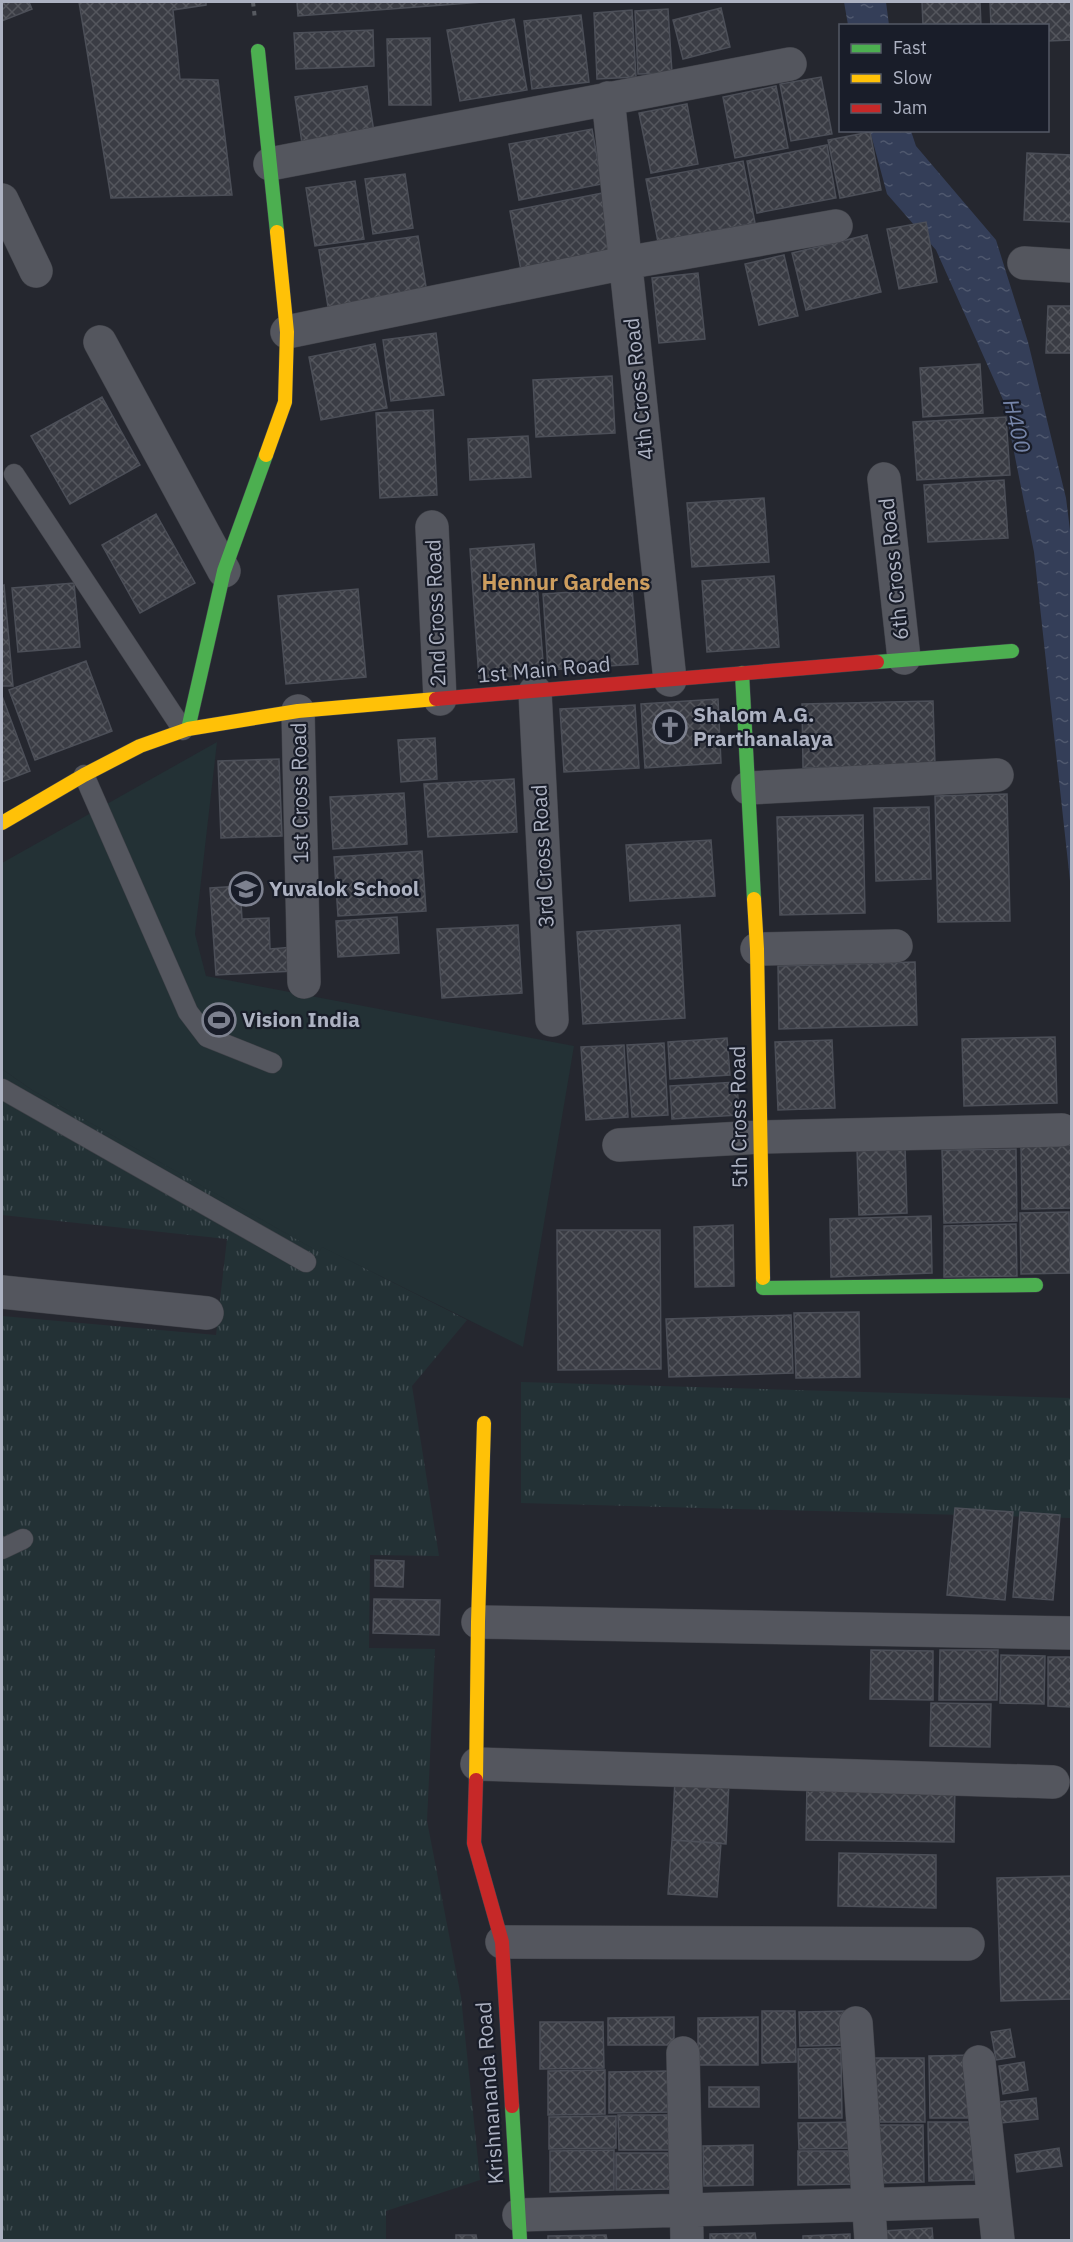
<svg xmlns="http://www.w3.org/2000/svg" width="1073" height="2242" font-family="'IBM Plex Sans',sans-serif">
	<style>
		.grass { fill: url(#grass-tufts) }
		.pitch { fill: #233135 }
		.water { fill: url(#water-ripples) }
		.building { fill: url(#building-cross-hatch); stroke: #4c4f58; stroke-width: 1.5 }
		.lines { fill: none; stroke-linecap: round; stroke-linejoin: round }
		.lane-casing { stroke: #404249; stroke-width: 21 }
		.street-casing { stroke: #404249; stroke-width: 34 }
		.fast-casing { stroke: #41444c; stroke-width: 15 }
		.slow-casing { stroke: #41444c; stroke-width: 15 }
		.jam-casing { stroke: #41444c; stroke-width: 15 }
		.path { stroke: #575a61; stroke-width: 4; stroke-dasharray: 4.5 4.5; stroke-linecap: butt }
		.lane { stroke: #54565e; stroke-width: 20 }
		.street { stroke: #54565e; stroke-width: 33 }
		.fast { stroke: #4caf50; stroke-width: 14 }
		.slow { stroke: #ffc107; stroke-width: 14 }
		.jam { stroke: #c62828; stroke-width: 14 }
		.labels { text-anchor: middle; stroke-width: 4.5; stroke-linejoin: round; paint-order: stroke }
		.street-label { font-size: 21px; fill: #adb2c2; stroke: #191d29 }
		.poi-label { font-size: 21px; font-weight: bold; fill: #adb2c2; stroke: #191d29; text-anchor: start }
		.water-label { font-size: 22px; font-style: italic; fill: #7685a9; stroke: #191d29 }
		.neighbourhood-label { font-size: 22px; font-weight: bold; fill: #cc9d5e; stroke: #191d29 }
	</style>
	<defs>
		<pattern id="grass-tufts" width="24" height="20" patternUnits="userSpaceOnUse" patternTransform="scale(1.5)"><rect width="24" height="20" fill="#233135"/><path d="M3 7l-1-3M5 7V3M7 7l1-3M15 17l-1-3M17 17v-4M19 17l1-3" fill="none" stroke="#404c51"/></pattern>
		<pattern id="water-ripples" width="26" height="14" patternUnits="userSpaceOnUse" patternTransform="scale(1.5)"><rect width="26" height="14" fill="#343e58"/><path d="M2 4q2-2 4 0t4 0M15 11q2-2 4 0t4 0" fill="none" stroke="#4f586e"/></pattern>
		<pattern id="building-cross-hatch" width="8" height="8" patternUnits="userSpaceOnUse" patternTransform="scale(1.5)"><rect width="8" height="8" fill="#3a3c44"/><path d="M0 0l8 8M0 8l8-8" fill="none" stroke="#54565d"/></pattern>
	</defs>
	<rect width="100%" height="100%" fill="#25272f"/>
	<path class="grass" d="M2 1069 32 1090 318 1251 321 1246 467 1320 412 1386 439 1556 370 1555 369 1648 435 1649 427 1821 461 1997 480 2180 386 2211V2240H2V1316L216 1335 227 1239 2 1215Z
		M521 1382 1071 1398V1518L521 1503Z"/>
	<path class="pitch" d="M217 742 195 934 206 976 574 1046 523 1347 322 1247 319 1252 32 1090 2 1069V863Z"/>
	<path class="water" d="M844 2H886L889 25H848Z
		M870 131H911L916 146 996 240 1028 342 1066 498 1071 538V890L1034 552 1004 402 936 250 887 194Z"/>
	<path class="building" d="M2 2H29L32 9 2 21Z
		M79 2H206V5L173 10 180 79 218 80 232 195 111 198Z
		M297 2H483L298 16Z
		M922 2H980L981 26H923Z
		M990 2H1072V40L1048 41V26H991Z
		M721 8 730 47 683 59 673 20Z
		M668 9 672 73 638 74 635 11Z
		M632 10 636 77 597 79 594 13Z
		M581 15 589 82 532 89 524 21Z
		M514 19 527 90 460 101 447 30Z
		M373 30 374 66 296 69 294 33Z
		M430 38 431 105H389L387 39Z
		M821 77 832 134 791 141 780 84Z
		M367 86 374 132 302 143 295 97Z
		M776 86 788 148 735 158 723 97Z
		M687 104 698 164 651 173 639 113Z
		M592 129 602 184 519 200 509 144Z
		M870 132 881 190 840 198 828 140Z
		M827 145 836 198 757 213 747 161Z
		M1027 153 1072 155V222L1024 220Z
		M743 161 755 223 658 242 646 179Z
		M405 174 413 228 373 234 365 179Z
		M355 181 364 239 315 246 306 188Z
		M603 193 614 252 521 270 510 211Z
		M926 222 937 282 899 289 887 229Z
		M867 235 881 292 806 310 792 253Z
		M418 236 427 293 328 307 319 250Z
		M784 255 798 316 759 325 745 264Z
		M698 273 705 339 659 343 652 278Z
		M1048 306H1072V353H1046Z
		M436 333 444 395 391 401 383 340Z
		M375 344 387 408 321 420 309 357Z
		M980 364 983 413 923 417 920 368Z
		M612 376 615 433 536 437 533 380Z
		M102 397 140 465 70 504 31 436Z
		M433 410 437 495 380 498 376 413Z
		M1006 417 1010 475 917 480 913 422Z
		M528 436 531 477 470 480 468 439Z
		M1004 480 1008 538 928 542 924 485Z
		M764 498 769 562 692 567 687 503Z
		M156 514 195 583 140 613 102 545Z
		M534 544 544 674 479 679 470 549Z
		M774 576 779 647 707 652 702 581Z
		M74 583 80 647 18 652 12 588Z
		M4 585 13 686H2V586Z
		M632 588 638 664 548 670 543 594Z
		M358 589 366 677 286 684 278 596Z
		M86 661 112 731 35 760 9 690Z
		M2 696 30 771 2 782Z
		M718 699 721 763 645 768 641 704Z
		M933 701 935 765 803 768 802 704Z
		M635 705 639 768 564 772 560 709Z
		M435 738 437 779 401 782 398 740Z
		M279 759 282 836 221 838 218 761Z
		M514 779 517 832 428 837 424 784Z
		M404 793 407 844 333 849 330 797Z
		M1007 794 1010 921 938 922 935 796Z
		M929 807 931 879 876 881 874 808Z
		M863 815 865 913 780 915 777 817Z
		M711 840 715 896 630 901 626 845Z
		M422 851 426 911 338 916 334 857Z
		M240 886 242 919 269 918 270 949 293 947 295 971 216 975 210 888Z
		M397 917 399 953 338 957 336 921Z
		M518 925 522 993 442 998 437 929Z
		M680 925 685 1018 583 1024 577 932Z
		M915 962 917 1025 779 1029 778 966Z
		M1055 1037 1057 1103 964 1106 962 1039Z
		M727 1038 730 1075 670 1079 668 1042Z
		M832 1040 835 1108 778 1110 775 1042Z
		M664 1043 668 1115 632 1117 627 1045Z
		M624 1045 628 1117 586 1120 581 1047Z
		M737 1082 739 1115 672 1119 670 1086Z
		M1072 1145V1208L1022 1209 1021 1146Z
		M905 1146 907 1213 859 1215 857 1148Z
		M1016 1149 1017 1221 944 1223 942 1150Z
		M1069 1212 1070 1273 1021 1274 1020 1213Z
		M931 1216 932 1273 831 1277 830 1219Z
		M1016 1224 1017 1276 944 1277V1226Z
		M733 1225 734 1286 695 1287 694 1227Z
		M557 1230H660L661 1369 558 1370Z
		M859 1312 860 1377 796 1378 794 1313Z
		M791 1315 793 1373 669 1377 666 1319Z
		M955 1508 1013 1512 1005 1600 947 1595Z
		M1020 1512 1060 1515 1053 1600 1013 1597Z
		M375 1560 404 1561 403 1587 375 1586Z
		M374 1599 440 1600 439 1635 373 1633Z
		M871 1650 933 1651V1700L870 1699Z
		M940 1650H998L997 1700H939Z
		M1001 1655 1045 1656 1044 1704 1000 1703Z
		M1048 1657H1072V1707L1048 1706Z
		M931 1703 991 1704 990 1747 930 1746Z
		M675 1779 729 1782 726 1844 672 1840Z
		M807 1782 955 1785 954 1842 806 1840Z
		M672 1840 721 1843 717 1897 668 1894Z
		M839 1853 936 1855V1908L838 1906Z
		M1072 1876V1999L1001 2001 997 1878Z
		M762 2011H795L796 2062 762 2063Z
		M847 2011V2045L800 2046 799 2012Z
		M674 2017V2045H608V2018Z
		M758 2017V2065H698V2018Z
		M540 2022H603L604 2068 540 2069Z
		M1010 2029 1015 2057 996 2060 991 2032Z
		M841 2048 842 2118H799L798 2049Z
		M973 2055 974 2118H930L929 2056Z
		M874 2058H924L925 2122H875Z
		M1024 2062 1028 2090 1003 2094 999 2066Z
		M605 2070V2114L548 2115V2071Z
		M668 2071 669 2112 609 2113V2072Z
		M709 2087H759V2107H709Z
		M1036 2098 1038 2119 1001 2123 999 2102Z
		M618 2115H673V2150H619Z
		M616 2116V2148L549 2149V2117Z
		M855 2122 856 2148 799 2149 798 2123Z
		M928 2122H974V2180L929 2181Z
		M875 2125H923L924 2182 876 2183Z
		M753 2145V2185L704 2186 703 2146Z
		M1059 2148 1062 2166 1017 2172 1015 2155Z
		M614 2150V2190L550 2192V2151Z
		M798 2151H856L857 2184 798 2185Z
		M616 2153H674V2189L616 2190Z
		M932 2228 933 2240H884L883 2231Z
		M755 2233 756 2240H710V2234Z
		M850 2234V2240H803V2236Z
		M456 2235H476L477 2240H456Z
		M606 2235 607 2240H548V2236Z"/>
	<g class="lines">
		<defs>
			<path id="lane" d="M14 474 183 730
				M84 775 188 1012 207 1037 272 1063
				M2 1089 306 1262
				M2 1549 23 1539"/>
			<path id="street" d="M608 98 670 680
				M270 164 790 64
				M2 200 36 271
				M1024 263 1072 266
				M287 332 625 263 836 226
				M100 342 224 571
				M884 479 904 658
				M432 527 440 699
				M535 692 552 1020
				M298 711 304 982
				M748 788 997 775
				M757 949 896 946
				M619 1145 761 1137 1062 1130
				M2 1292 207 1313
				M478 1622 1072 1633
				M477 1764 1053 1782
				M502 1942 968 1944
				M856 2023 871 2240
				M683 2053 687 2240
				M979 2062 998 2240
				M519 2215 993 2201"/>
			<path id="fast" d="M258 51 277 232
				M877 662 1012 651
				M742 673 754 899
				M188 729 224 571 266 455
				M763 1278V1288L1036 1285
				M512 2106 520 2240"/>
			<path id="slow" d="M266 455 285 402 287 332 277 232
				M2 823 84 775 140 746 188 729 298 711 436 699
				M754 899 757 949 763 1278
				M476 1780 478 1622 484 1423"/>
			<path id="jam" d="M436 699 877 662
				M476 1780 474 1843 502 1942 512 2106"/>
		</defs>
		<use href="#lane" class="lane-casing"/>
		<use href="#street" class="street-casing"/>
		<use href="#fast" class="fast-casing"/>
		<use href="#slow" class="slow-casing"/>
		<use href="#jam" class="jam-casing"/>
		<path class="path" d="M253 2 255 19"/>
		<use href="#lane" class="lane"/>
		<use href="#street" class="street"/>
		<use href="#fast" class="fast"/>
		<use href="#slow" class="slow"/>
		<use href="#jam" class="jam"/>
	</g>
	<defs>
		<symbol id="church-ring" viewBox="-11 -11 22 22"><circle r="9.5" fill="#191d29" stroke="#7d818f" stroke-width="1.5"/><path d="M-1.2-6h2.4v3.5h3.3v2.4h-3.3V6h-2.4V-.1h-3.3v-2.4h3.3Z" fill="#7d818f"/></symbol>
		<symbol id="school-ring" viewBox="-11 -11 22 22"><circle r="9.5" fill="#191d29" stroke="#7d818f" stroke-width="1.5"/><path d="M0-5L7-2L0 1L-7-2ZM-4 1L0 2.5L4 1V4Q0 6-4 4Z" fill="#7d818f"/></symbol>
		<symbol id="stadium-ring" viewBox="-11 -11 22 22"><circle r="9.5" fill="#191d29" stroke="#7d818f" stroke-width="1.5"/><path d="M0-5a6.5 5 0 1 0 0 10a6.5 5 0 1 0 0-10ZM-3.5-1.8h7v3.6h-7Z" fill="#7d818f"/></symbol>
	</defs>
	<g fill-rule="evenodd">
		<use href="#church-ring" x="651" y="708" width="38" height="38"/>
		<use href="#school-ring" x="227" y="870" width="38" height="38"/>
		<use href="#stadium-ring" x="200" y="1001" width="38" height="38"/>
	</g>
	<g class="labels">
		<g class="street-label">
			<text transform="translate(639 389) rotate(-96)" y="7">4th Cross Road</text>
			<text transform="translate(894 569) rotate(-96)" y="7">6th Cross Road</text>
			<text transform="translate(436 613) rotate(-92)" y="7">2nd Cross Road</text>
			<text transform="translate(544 670) rotate(-5)" y="7">1st Main Road</text>
			<text transform="translate(300 793) rotate(-91)" y="7">1st Cross Road</text>
			<text transform="translate(543 856) rotate(-93)" y="7">3rd Cross Road</text>
			<text transform="translate(739 1117) rotate(-91)" y="7">5th Cross Road</text>
			<text transform="translate(490 2093) rotate(-94)" y="7">Krishnananda Road</text>
		</g>
		<g class="poi-label">
			<text x="693" y="722">Shalom A.G.<tspan x="693" dy="24">Prarthanalaya</tspan></text>
			<text x="269" y="896">Yuvalok School</text>
			<text x="242" y="1027">Vision India</text>
		</g>
		<g class="water-label">
			<text transform="translate(1017 426) rotate(76)" y="8">H400</text>
		</g>
		<g class="neighbourhood-label">
			<text x="566" y="590">Hennur Gardens</text>
		</g>
	</g>
	<rect width="1073" height="2242" fill="none" stroke="#adb2c2" stroke-width="6"/>
	<rect x="839" y="24" width="210" height="108" fill="#191d29" stroke="#545966" stroke-width="1.5"/>
	<rect x="851" y="44" width="30" height="9" fill="#4caf50" stroke="#545966" stroke-width="1.5"/>
	<text x="893" y="54" font-size="18" fill="#adb2c2">Fast</text>
	<rect x="851" y="74" width="30" height="9" fill="#ffc107" stroke="#545966" stroke-width="1.5"/>
	<text x="893" y="84" font-size="18" fill="#adb2c2">Slow</text>
	<rect x="851" y="104" width="30" height="9" fill="#c62828" stroke="#545966" stroke-width="1.5"/>
	<text x="893" y="114" font-size="18" fill="#adb2c2">Jam</text>
</svg>
